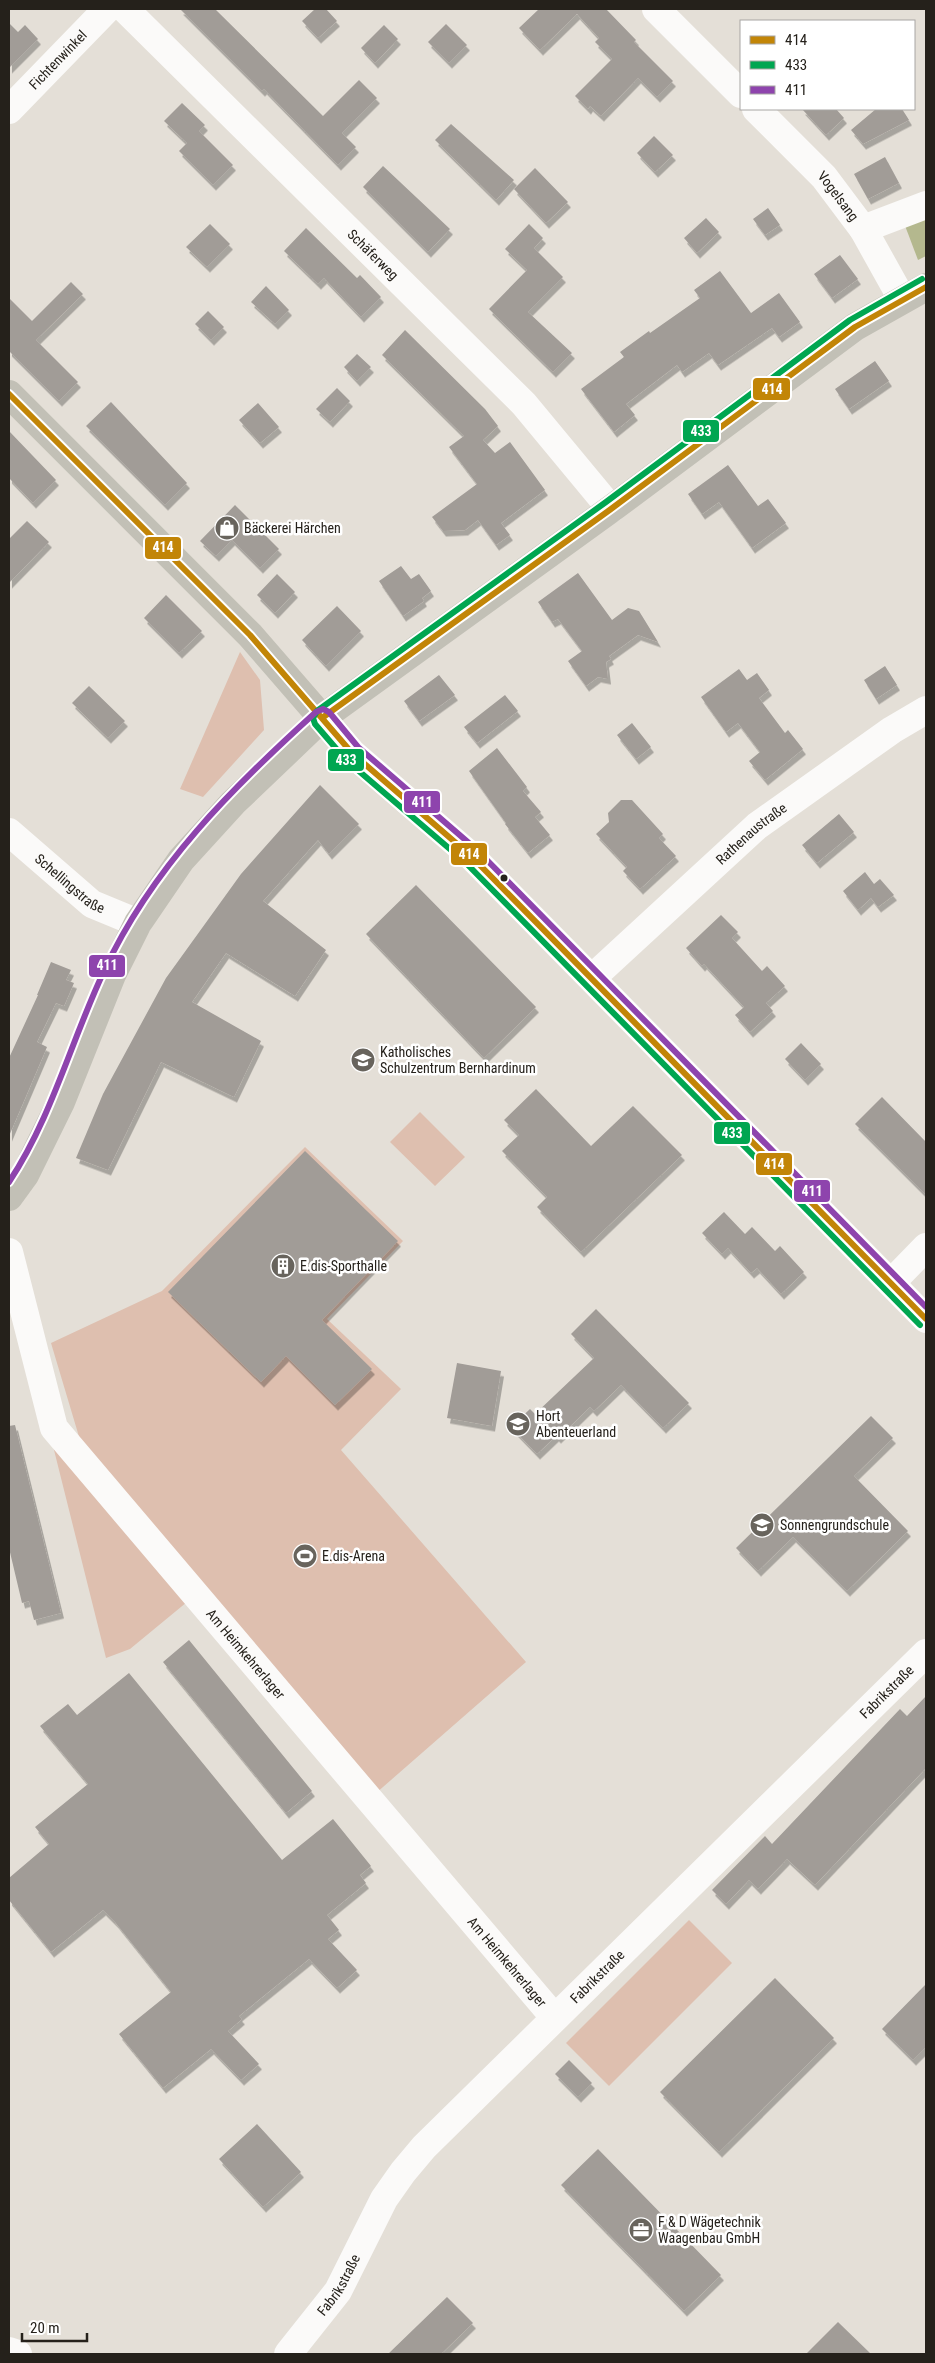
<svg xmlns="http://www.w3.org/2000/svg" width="935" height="2363" font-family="'Roboto Condensed',sans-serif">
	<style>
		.green { fill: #debfaf }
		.water { fill: #b4b88e }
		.building { fill: #a19c97; filter: url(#shadow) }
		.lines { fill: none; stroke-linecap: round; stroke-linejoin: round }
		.minor { stroke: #fbfaf9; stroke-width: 28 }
		.major { stroke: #c2c0b6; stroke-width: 28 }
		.bus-1-casing { stroke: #fff; stroke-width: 10 }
		.bus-2-casing { stroke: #fff; stroke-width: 10 }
		.bus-3-casing { stroke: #fff; stroke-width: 10 }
		.bus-1 { stroke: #c28507; stroke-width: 6 }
		.bus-2 { stroke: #00a651; stroke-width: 6 }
		.bus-3 { stroke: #8e44ad; stroke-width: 6 }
		.bus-dot { fill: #25211b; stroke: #fff; stroke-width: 2 }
		.labels { text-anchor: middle; stroke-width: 5; stroke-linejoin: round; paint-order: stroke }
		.street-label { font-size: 14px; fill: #25211b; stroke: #fff }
		.poi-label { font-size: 14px; fill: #25211b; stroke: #fff; text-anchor: start }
		.line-badge { stroke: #fff; stroke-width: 2 }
		.badge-label { font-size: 14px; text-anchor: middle; font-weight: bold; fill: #fff }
	</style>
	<defs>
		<filter id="shadow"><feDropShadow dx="3" dy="5.5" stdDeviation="0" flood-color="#0004"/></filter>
	</defs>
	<rect width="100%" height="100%" fill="#e4dfd7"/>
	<path class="green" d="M240 652 260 680 264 730 203 797 180 789Z
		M420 1112 465 1157 435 1186 390 1142Z
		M305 1147 403 1241 327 1319 401 1389 341 1450 526 1662 375 1794 80 1440 51 1343 162 1291Z
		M53 1446 187 1602 130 1649 106 1658Z
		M689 1920 732 1963 609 2086 566 2043Z"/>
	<path class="water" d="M926 214V256L918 260 904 223Z"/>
	<path class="building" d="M180 9H215L323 116 359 80 377 98 342 133 356 147 338 165 264 89 262 91Z
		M315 9H326L337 21 318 38 302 21Z
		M539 9H606L636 40 634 42 673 81 657 97 638 78 601 116 590 106 588 109 575 96 612 59 595 42 599 38 577 14 540 50 519 28Z
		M9 23 18 32 25 25 38 39 9 68Z
		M446 24 467 45 449 63 428 42Z
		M384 25 398 39 375 63 361 48Z
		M182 103 205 125 199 131 233 165 213 185 179 151 187 143 164 121Z
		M802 109H836L844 118 826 135Z
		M876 109H902L909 120 863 144 851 130Z
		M451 124 514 180 496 200 435 140Z
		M654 136 673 155 655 172 637 153Z
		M885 157 899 183 868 199 854 174Z
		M383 166 450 229 428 252 363 187Z
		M535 168 568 202 546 223 514 189Z
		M768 208 780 225 765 235 753 219Z
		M706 218 719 232 697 253 684 238Z
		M210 224 230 244 207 267 186 247Z
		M529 224 543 238 534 248 563 277 528 312 572 353 553 372 489 309 527 270 505 249Z
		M306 228 357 278 360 275 381 297 361 317 324 278 318 284 284 251Z
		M840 255 858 279 832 298 814 274Z
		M720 271 751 313 779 293 800 322 779 337 772 328 718 365 709 353 682 372 677 365 626 404 635 415 614 432 581 389 624 357 620 352 649 331 650 333 700 298 694 290Z
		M71 282 83 294 36 340 78 382 59 401 9 351V298L32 321Z
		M266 286 289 310 275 324 251 302Z
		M208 311 224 327 211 340 195 324Z
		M405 330 485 409 498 426 483 440 495 453 510 442 545 490 501 523 510 535 496 545 478 520 465 530 443 531 432 517 477 484 449 447 464 436 382 355Z
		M357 354 371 367 357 381 344 367Z
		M875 361 889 381 849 409 835 389Z
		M337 388 350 401 330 422 316 409Z
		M111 402 187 483 165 505 86 426Z
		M258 403 279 427 260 443 239 420Z
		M9 431 56 480 33 503 9 478Z
		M728 465 758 506 768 499 786 523 752 548 719 502 702 514 688 494Z
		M235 505 279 549 260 568 232 540 216 556 200 541Z
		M27 521 49 542 9 583V539Z
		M401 566 411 579 419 574 431 591 422 598 424 601 403 616 379 581Z
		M578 573 612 620 628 608 639 611 658 642 638 635 609 656 611 659 606 662 608 679 598 677 586 686 568 661 582 651 558 619 552 622 538 602Z
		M277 574 295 592 275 613 257 595Z
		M166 595 202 631 179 653 144 618Z
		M337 606 361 631 326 666 302 640Z
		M885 666 897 685 876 699 864 680Z
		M739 669 747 680 757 673 769 690 759 698 785 733 788 730 803 749 765 780 749 761 760 752 738 723 726 732 701 697Z
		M439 675 455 695 419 721 404 701Z
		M89 686 125 721 108 738 72 703Z
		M505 695 518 711 477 743 464 727Z
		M632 723 651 747 636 759 617 735Z
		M497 748 527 787 523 791 541 812 535 817 550 835 528 853 505 824 506 823 469 771Z
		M320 785 359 824 329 854 318 840 263 901 326 950 295 996 226 953 192 1002 261 1041 234 1097 161 1062 108 1170 76 1158 103 1094 166 978 241 874Z
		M621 800H632L663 834 659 838 676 856 640 889 623 871 627 867 596 834 609 822 608 813Z
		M839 814 854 832 817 863 802 845Z
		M865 872 874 884 880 879 894 895 878 907 871 898 858 910 843 891Z
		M416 885 536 1007 484 1058 366 934Z
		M721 915 738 932 732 938 762 971 767 966 785 986 766 1003 773 1011 750 1032 735 1015 744 1007 704 964 702 966 686 948Z
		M51 962 71 970 66 980 74 983 64 1006 56 1003 37 1042 47 1047 9 1136V1058L38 995H37Z
		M801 1043 821 1064 805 1080 785 1059Z
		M536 1089 591 1146 633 1106 682 1155 581 1252 537 1207 547 1197 502 1151 519 1135 504 1120Z
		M882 1097 926 1142V1195L855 1124Z
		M305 1151 398 1241 322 1320 372 1369 335 1405 286 1356 261 1382 168 1292Z
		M724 1212 745 1234 752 1227 775 1251 780 1246 804 1272 781 1294 757 1268 751 1273 728 1248 722 1254 702 1233Z
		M596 1309 689 1403 663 1428 621 1385 594 1411 590 1407 558 1438 556 1436 537 1454 511 1427 530 1409 535 1414 594 1358 571 1334Z
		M457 1363 501 1371 492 1426 447 1418Z
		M871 1416 893 1438 854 1476 908 1531 847 1591 793 1537 758 1571 736 1548Z
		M15 1425 61 1613 34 1620 29 1601 22 1603 9 1548V1426Z
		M189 1640 312 1791 286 1813 163 1662Z
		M129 1673 282 1860 333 1819 371 1866 360 1875 366 1883 327 1915 339 1930 328 1939 357 1970 337 1988 309 1959 239 2016 242 2019 228 2031 259 2064 241 2080 211 2049 163 2088 119 2034 171 1992 115 1922 103 1910 51 1952 9 1900V1878L49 1844 35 1827 88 1784 40 1726 68 1704 77 1715Z
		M926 1696V1768L815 1885 787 1859 758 1889 749 1880 726 1904 712 1890 765 1836 772 1844 900 1709 907 1716Z
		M775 1978 834 2038 719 2152 660 2092Z
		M926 1984V2047L913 2060 882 2029Z
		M569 2060 592 2083 578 2097 555 2074Z
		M257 2124 301 2172 263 2207 219 2159Z
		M598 2149 721 2275 684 2311 561 2185Z
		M447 2297 473 2323 441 2354H388Z
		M838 2322 871 2354H806Z"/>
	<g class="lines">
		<g class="minor">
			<path id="s1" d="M125 9 524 404 611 509"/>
			<path d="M656 9 741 94"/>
			<path id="s2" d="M756 109 824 177 863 229 902 299"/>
			<path id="s3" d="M9 110 107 9"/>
			<path d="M863 229 926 205"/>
			<path d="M322 718 352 753 471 856 926 1319"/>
			<path id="s4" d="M9 832 92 904 138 923"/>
			<path id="s5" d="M592 978 757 826 892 730 926 710"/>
			<path id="s6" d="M9 1252 54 1428 554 2017"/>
			<path d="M891 1283 926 1247"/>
			<path d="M9 2351 18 2354"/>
			<path id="s7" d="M288 2354 338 2291 384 2199 403 2172 424 2147 926 1653"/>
		</g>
		<path class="major" d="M9 394 250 635 322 718
			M9 1197 25 1175 61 1102 112 975 138 923 181 860 233 803 322 718 611 509 855 327 926 287"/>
		<defs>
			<path id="bus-1" d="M9 394 250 635 352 753 471 856 926 1319
				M322 718 611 509 855 327 926 287"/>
			<path id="bus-2" d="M920 1325 465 862 346 760 315 724 313 718 317 711 606 502 850 320 922 279"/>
			<path id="bus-3" d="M9 1182C52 1117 71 1041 104 971 152 867 233 787 316 712L323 709 329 712 358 747 477 850 926 1307"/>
		</defs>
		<use href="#bus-1" class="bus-1-casing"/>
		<use href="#bus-2" class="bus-2-casing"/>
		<use href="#bus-3" class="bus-3-casing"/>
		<use href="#bus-1" class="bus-1"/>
		<use href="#bus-2" class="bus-2"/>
		<use href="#bus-3" class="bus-3"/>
	</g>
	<defs>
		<symbol id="shop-disc" viewBox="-11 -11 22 22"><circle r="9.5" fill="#68645d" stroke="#fff"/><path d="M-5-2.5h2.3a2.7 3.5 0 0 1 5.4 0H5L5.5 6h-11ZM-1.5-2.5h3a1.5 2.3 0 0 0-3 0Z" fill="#fff"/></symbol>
		<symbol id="school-disc" viewBox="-11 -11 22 22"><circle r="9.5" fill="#68645d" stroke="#fff"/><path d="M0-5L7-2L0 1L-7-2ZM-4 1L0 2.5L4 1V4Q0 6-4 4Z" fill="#fff"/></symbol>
		<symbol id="building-disc" viewBox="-11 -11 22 22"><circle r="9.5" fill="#68645d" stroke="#fff"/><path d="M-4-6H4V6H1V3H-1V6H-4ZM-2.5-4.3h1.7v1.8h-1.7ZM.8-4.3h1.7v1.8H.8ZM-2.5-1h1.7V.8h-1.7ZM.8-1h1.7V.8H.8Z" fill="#fff"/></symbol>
		<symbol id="stadium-disc" viewBox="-11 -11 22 22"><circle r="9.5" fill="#68645d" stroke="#fff"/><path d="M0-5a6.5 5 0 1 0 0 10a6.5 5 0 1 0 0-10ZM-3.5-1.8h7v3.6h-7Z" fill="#fff"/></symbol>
		<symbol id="office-disc" viewBox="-11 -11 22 22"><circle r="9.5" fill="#68645d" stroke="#fff"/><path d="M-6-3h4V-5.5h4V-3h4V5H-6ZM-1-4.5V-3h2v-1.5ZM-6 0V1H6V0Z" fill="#fff"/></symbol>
	</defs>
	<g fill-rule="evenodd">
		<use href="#shop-disc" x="213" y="514" width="28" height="28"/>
		<use href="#school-disc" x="349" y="1046" width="28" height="28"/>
		<use href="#building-disc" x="269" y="1252" width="28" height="28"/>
		<use href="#school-disc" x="504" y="1410" width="28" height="28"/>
		<use href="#school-disc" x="748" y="1511" width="28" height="28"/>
		<use href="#stadium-disc" x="291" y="1542" width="28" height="28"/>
		<use href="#office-disc" x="627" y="2216" width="28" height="28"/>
	</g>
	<circle class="bus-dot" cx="504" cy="878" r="4.5"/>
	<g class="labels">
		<g class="street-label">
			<text dy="5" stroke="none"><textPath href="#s3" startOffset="70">Fichtenwinkel</textPath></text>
			<text dy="5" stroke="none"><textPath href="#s2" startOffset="120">Vogelsang</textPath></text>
			<text dy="5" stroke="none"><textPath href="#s1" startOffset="349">Schäferweg</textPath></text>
			<text dy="5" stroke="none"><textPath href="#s5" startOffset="215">Rathenaustraße</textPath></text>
			<text dy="5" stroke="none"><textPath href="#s4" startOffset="80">Schellingstraße</textPath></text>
			<text dy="5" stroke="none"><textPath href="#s6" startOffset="478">Am Heimkehrerlager</textPath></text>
			<text dy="5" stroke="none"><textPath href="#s7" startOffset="898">Fabrikstraße</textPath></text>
			<text dy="5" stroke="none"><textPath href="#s6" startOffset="882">Am Heimkehrerlager</textPath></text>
			<text dy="5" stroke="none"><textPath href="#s7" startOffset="492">Fabrikstraße</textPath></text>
			<text dy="5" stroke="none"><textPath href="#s7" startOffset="86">Fabrikstraße</textPath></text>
		</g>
		<g class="poi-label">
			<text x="244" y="533">Bäckerei Härchen</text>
			<text x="380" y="1057">Katholisches<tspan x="380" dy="16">Schulzentrum Bernhardinum</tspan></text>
			<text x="300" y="1271">E.dis-Sporthalle</text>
			<text x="536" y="1421">Hort<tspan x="536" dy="16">Abenteuerland</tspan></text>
			<text x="780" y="1530">Sonnengrundschule</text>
			<text x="322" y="1561">E.dis-Arena</text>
			<text x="658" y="2227">F &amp; D Wägetechnik<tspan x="658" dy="16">Waagenbau GmbH</tspan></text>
		</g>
	</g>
	<g class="line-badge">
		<rect x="752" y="377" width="39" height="24" rx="5" fill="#c28507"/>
		<rect x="682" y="419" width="38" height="24" rx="5" fill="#00a651"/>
		<rect x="144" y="536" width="38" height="24" rx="5" fill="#c28507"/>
		<rect x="327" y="748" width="38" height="24" rx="5" fill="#00a651"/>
		<rect x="403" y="790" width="38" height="24" rx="5" fill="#8e44ad"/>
		<rect x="450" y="842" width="38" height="24" rx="5" fill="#c28507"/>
		<rect x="88" y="954" width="38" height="24" rx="5" fill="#8e44ad"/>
		<rect x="713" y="1121" width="38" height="24" rx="5" fill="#00a651"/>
		<rect x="755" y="1152" width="38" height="24" rx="5" fill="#c28507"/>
		<rect x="793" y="1179" width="38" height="24" rx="5" fill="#8e44ad"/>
	</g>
	<g class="badge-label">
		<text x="772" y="394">414</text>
		<text x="701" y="436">433</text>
		<text x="163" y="552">414</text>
		<text x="346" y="765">433</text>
		<text x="422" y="807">411</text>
		<text x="469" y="859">414</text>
		<text x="107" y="970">411</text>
		<text x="732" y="1138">433</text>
		<text x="774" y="1169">414</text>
		<text x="812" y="1196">411</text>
	</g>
	<rect width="935" height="2363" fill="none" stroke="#25211b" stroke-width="20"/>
	<rect x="740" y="20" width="175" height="90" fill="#ffffff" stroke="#a8a6a4"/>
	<rect x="750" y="36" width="25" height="8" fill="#c28507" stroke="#a8a6a4"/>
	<text x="785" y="45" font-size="15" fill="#25211b">414</text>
	<rect x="750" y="61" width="25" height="8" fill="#00a651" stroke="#a8a6a4"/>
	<text x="785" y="70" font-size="15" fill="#25211b">433</text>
	<rect x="750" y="86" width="25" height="8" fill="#8e44ad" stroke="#a8a6a4"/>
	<text x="785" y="95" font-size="15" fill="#25211b">411</text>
	<path d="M22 2333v8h65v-8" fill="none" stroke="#25211b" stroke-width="2.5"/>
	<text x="30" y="2333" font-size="15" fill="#25211b" stroke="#ffffff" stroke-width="4" paint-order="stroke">20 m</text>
</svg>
